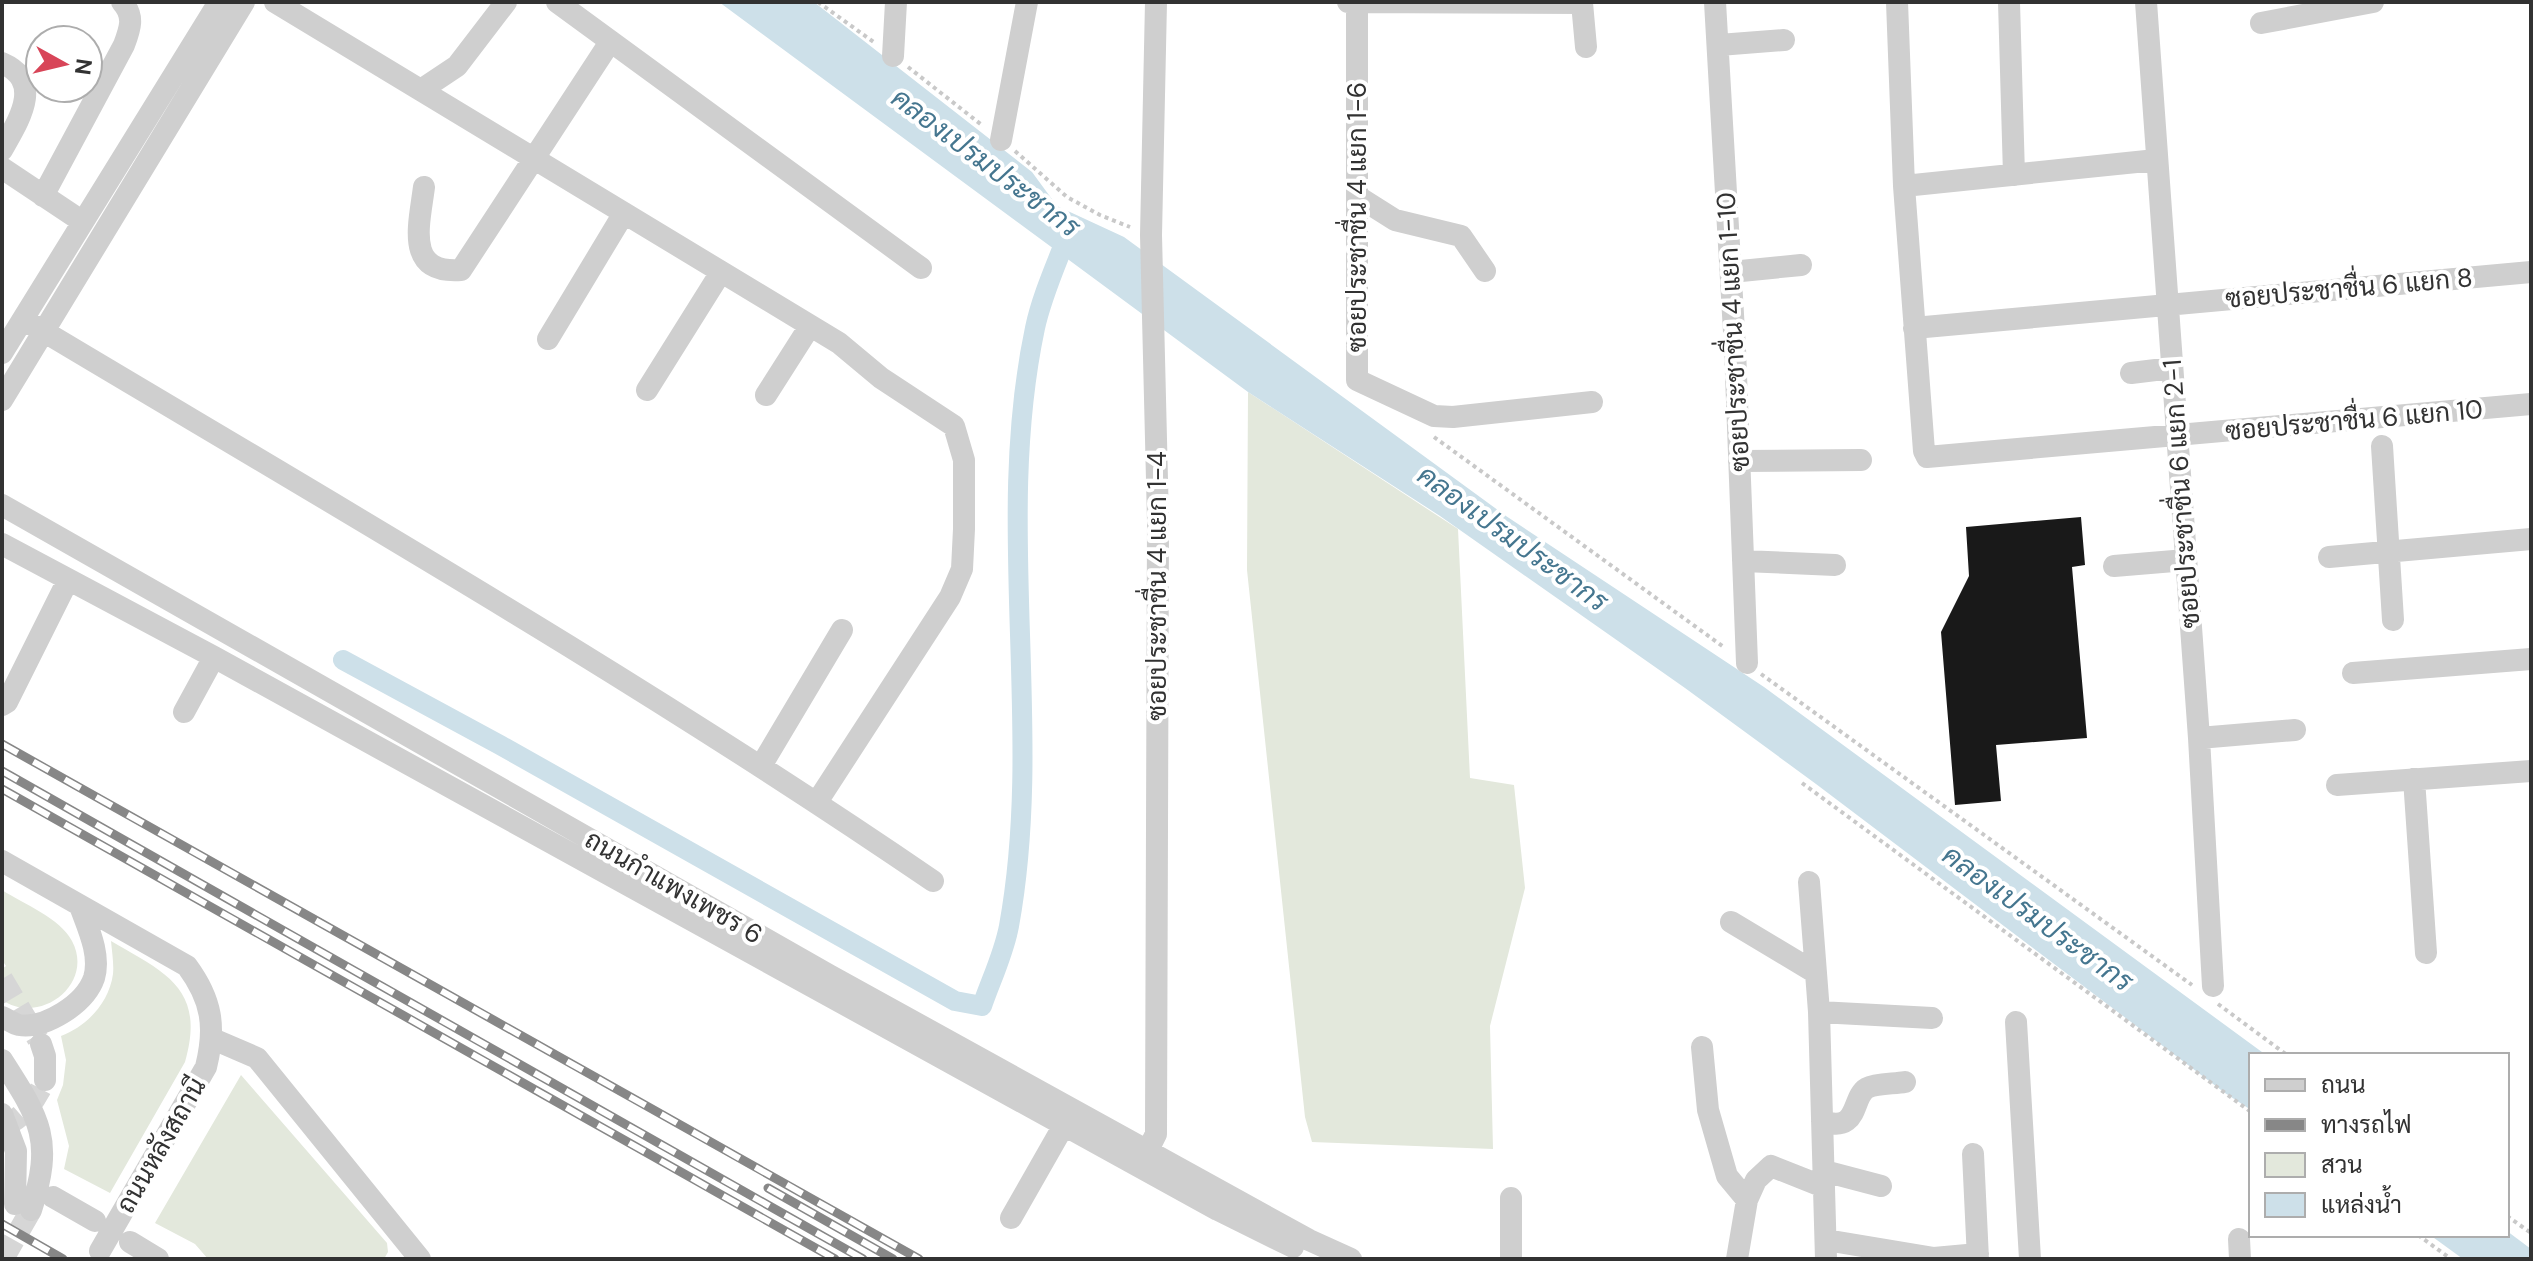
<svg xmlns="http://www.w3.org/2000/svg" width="2533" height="1261" font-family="'DM Sans',Sarabun,sans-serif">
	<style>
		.green { fill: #e3e8dc }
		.water { fill: #cde0e9 }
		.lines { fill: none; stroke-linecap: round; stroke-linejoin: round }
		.canal { stroke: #cde0e9; stroke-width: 20 }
		.building { fill: #191919 }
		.minor-tunnel { stroke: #d6d6d6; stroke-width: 22; stroke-dasharray: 22 11; stroke-linecap: butt }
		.path { stroke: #c9c9c9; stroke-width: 4; stroke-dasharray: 4 4; stroke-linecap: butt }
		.minor { stroke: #cfcfcf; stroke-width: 22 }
		.rail-casing { stroke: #878787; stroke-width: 9 }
		.rail { stroke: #fff; stroke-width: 6; stroke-dasharray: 18; stroke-linecap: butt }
		.labels { text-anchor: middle; stroke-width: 8; stroke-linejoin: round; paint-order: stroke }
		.street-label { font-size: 26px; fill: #323232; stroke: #fff }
		.water-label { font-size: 28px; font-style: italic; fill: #45768f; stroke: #fff }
	</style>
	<rect width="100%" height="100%" fill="#fff"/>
	<path class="green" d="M1248 392 1458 529 1470 778 1514 785 1525 888 1490 1026 1493 1149 1312 1142 1305 1117 1247 570Z
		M2 890C24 904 60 918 72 941 95 984 40 1026 2 1000V969L6 966 2 960Z
		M111 941C166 973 206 989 185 1062L110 1193 64 1169 69 1146 57 1100 63 1085 66 1060 61 1036C87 1026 109 1003 113 974 114 964 112 952 111 941Z
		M241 1075 387 1243 388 1252 384 1259H208L195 1244 155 1223Z"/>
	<path class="water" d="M719 2H814L1032 172 1057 206 1124 237 1506 516 1764 687 2266 1055H2251V1110L2225 1093 1816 784 1685 688 1440 516 1248 392Z
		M2507 1231 2531 1249V1259H2463L2430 1235H2507Z"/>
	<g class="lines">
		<path class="canal" d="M343 660 500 745 955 1001 982 1006C991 980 1004 953 1009 926 1045 728 993 526 1035 328 1042 295 1057 263 1069 231"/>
	</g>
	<path class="building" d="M2081 517 2085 565 2072 567 2087 738 1996 745 2001 801 1955 805 1941 632 1969 576 1966 527Z"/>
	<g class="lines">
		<path class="minor-tunnel" d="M2 979 38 1039
			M2 1126C23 1120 36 1099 45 1080
			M3 1259 31 1210"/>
		<path class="path" d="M818 2 875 43
			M908 67 983 126
			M1015 151 1067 197 1100 215 1130 227
			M1434 437 1725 648
			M1761 674 2192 985
			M1802 783 2251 1112
			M2218 1004 2287 1055
			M2507 1216 2531 1233
			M2418 1235 2451 1259"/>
		<path class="minor" d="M275 2 839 343 881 378 954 426 964 460V529L962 569 950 597 817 802
			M557 2 921 268
			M1348 2 1582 3 1586 47
			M1357 2V380L1434 416 1453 417 1592 402
			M1715 2 1735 349 1747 663
			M1897 2 1904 186 1924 451 1927 457 2531 404
			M2009 2 2014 175
			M2146 2 2199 738 2213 986
			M2261 23 2373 2
			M1719 45 1784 40
			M893 56 896 2
			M2 63C45 82 18 121 2 150
			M421 90 457 66 506 2
			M1001 140 1027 2
			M2 168 83 222
			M1904 186 2156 160
			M424 187C419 226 405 274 461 270L610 42
			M43 196 124 45C130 29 135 16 122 2
			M1357 196 1395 220 1461 236 1485 271
			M1731 272 1801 265
			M23 319C329 502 639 680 933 881
			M1914 328 2531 272
			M548 339 624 213
			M2 353 219 2
			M2131 373 2172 368
			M647 390 721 272
			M766 395 810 326
			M2 400 244 2
			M2382 446 2393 620
			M1739 461 1861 460
			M2 505 829 975 1309 1240 1351 1259
			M2 544 214 657 1218 1210 1293 1247
			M2329 557 2531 539
			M1743 561 1835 565
			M2114 566 2186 560
			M2353 673 2531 659
			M2 705 7 702 68 580
			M184 712 214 657
			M2199 738 2295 730
			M761 766 842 630
			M2414 779 2426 953
			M2337 785 2531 771
			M2 861 187 966C212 1000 216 1027 206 1067L100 1251
			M1809 882 1819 1012 1826 1259
			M1731 922 1816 973
			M1819 1012 1932 1018
			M2 1017C7 1019 14 1024 19 1025 45 1029 85 1004 94 978 101 955 88 928 80 906
			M2016 1022 2030 1259
			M213 1039 257 1058 420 1259
			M41 1044 45 1056V1080
			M1702 1047 1708 1110 1727 1176 1747 1200
			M2 1060C40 1119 54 1140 31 1210
			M2 1114 16 1151 15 1204
			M1822 1121C1860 1134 1851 1097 1867 1088 1876 1083 1894 1084 1905 1082
			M1973 1154 1978 1259
			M1142 1162 1156 1134 1158 521 1151 235 1156 2
			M1824 1171 1881 1186
			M53 1197 95 1221
			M1011 1218 1064 1125
			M2239 1239 2240 1259
			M1826 1240 1934 1258 1978 1254
			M130 1242 158 1259
			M1511 1259V1198
			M1737 1259 1747 1200 1756 1180 1771 1166 1824 1187"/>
		<defs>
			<path id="rail" d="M2 744 919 1259
				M2 771 863 1259
				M2 789 835 1259
				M768 1188 893 1259
				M2 1224 63 1259"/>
		</defs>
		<use href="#rail" class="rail-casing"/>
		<use href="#rail" class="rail"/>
	</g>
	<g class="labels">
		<g class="street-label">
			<text transform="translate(1357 217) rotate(-90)" y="9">ซอยประชาชื่น 4 แยก 1-6</text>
			<text transform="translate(2349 288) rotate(-5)" y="9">ซอยประชาชื่น 6 แยก 8</text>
			<text transform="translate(1733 332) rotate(-93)" y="9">ซอยประชาชื่น 4 แยก 1-10</text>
			<text transform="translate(2354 420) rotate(-5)" y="9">ซอยประชาชื่น 6 แยก 10</text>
			<text transform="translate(2181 494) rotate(-94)" y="9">ซอยประชาชื่น 6 แยก 2-1</text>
			<text transform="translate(1157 586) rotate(-90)" y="9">ซอยประชาชื่น 4 แยก 1-4</text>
			<text transform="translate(674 887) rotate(30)" y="9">ถนนกำแพงเพชร 6</text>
			<text transform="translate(161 1145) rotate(-60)" y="9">ถนนหลังสถานี</text>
		</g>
		<g class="water-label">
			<text transform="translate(986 162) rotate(37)" y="10">คลองเปรมประชากร</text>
			<text transform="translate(1513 538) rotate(36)" y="10">คลองเปรมประชากร</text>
			<text transform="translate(2038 918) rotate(36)" y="10">คลองเปรมประชากร</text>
		</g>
	</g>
	<rect width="2533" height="1261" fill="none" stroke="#323232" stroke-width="8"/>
	<rect x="2249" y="1053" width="260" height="184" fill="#ffffff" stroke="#adadad" stroke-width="2"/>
	<rect x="2265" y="1079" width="40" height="12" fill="#cfcfcf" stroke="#adadad" stroke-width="2"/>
	<text x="2321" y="1093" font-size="24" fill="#323232">ถนน</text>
	<rect x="2265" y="1119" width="40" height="12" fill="#878787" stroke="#adadad" stroke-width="2"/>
	<text x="2321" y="1133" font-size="24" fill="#323232">ทางรถไฟ</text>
	<rect x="2265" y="1153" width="40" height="24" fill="#e3e8dc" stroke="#adadad" stroke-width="2"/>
	<text x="2321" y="1173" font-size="24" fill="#323232">สวน</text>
	<rect x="2265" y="1193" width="40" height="24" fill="#cde0e9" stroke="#adadad" stroke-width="2"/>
	<text x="2321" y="1213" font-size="24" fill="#323232">แหล่งน้ำ</text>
	<g transform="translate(64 64) rotate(98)"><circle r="38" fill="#ffffff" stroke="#adadad" stroke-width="2"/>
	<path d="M0-6L14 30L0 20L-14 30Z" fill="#d84558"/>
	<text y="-12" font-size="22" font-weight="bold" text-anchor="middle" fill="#323232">N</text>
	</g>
</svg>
